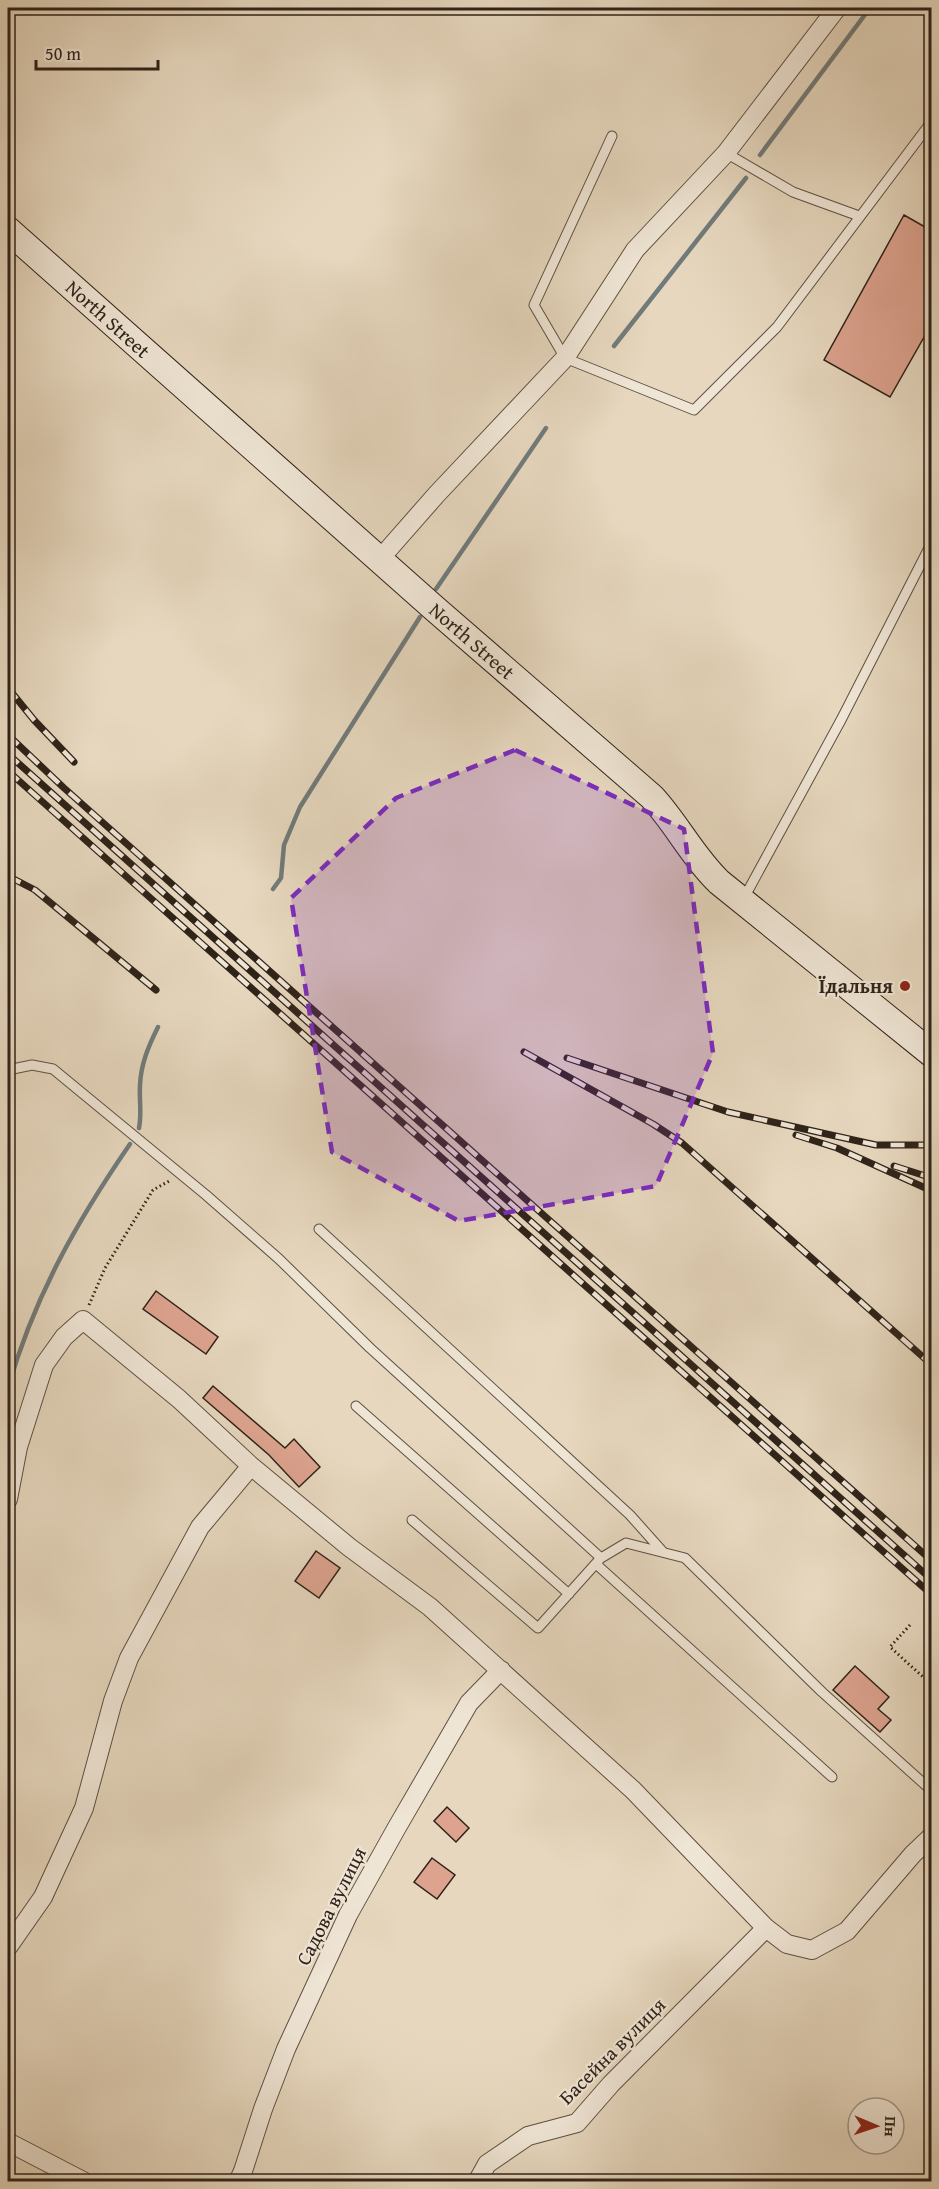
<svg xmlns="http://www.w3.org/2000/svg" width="939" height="2189" font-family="'Gentium Book Plus',serif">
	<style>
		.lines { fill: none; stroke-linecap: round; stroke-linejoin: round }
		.stream { stroke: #717b7b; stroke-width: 4.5 }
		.building { fill: #dda38f; stroke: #2f2319; stroke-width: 1.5 }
		.lane-casing { stroke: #5d5042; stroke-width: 11 }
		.street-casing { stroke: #5d5042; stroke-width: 20 }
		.secondary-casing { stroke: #2f2319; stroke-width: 28 }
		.path { stroke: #2f2319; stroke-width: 3; stroke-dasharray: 1.5 3; stroke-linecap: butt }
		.lane { stroke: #efe5d5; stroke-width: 9 }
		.street { stroke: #efe5d5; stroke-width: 18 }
		.secondary { stroke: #efe5d5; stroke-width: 26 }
		.rail-casing { stroke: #2f2319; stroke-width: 7 }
		.rail { stroke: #efe5d5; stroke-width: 4.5; stroke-dasharray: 14; stroke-linecap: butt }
		.marked { fill: #7b2cbf; fill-opacity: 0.2; stroke: #7b2cbf; stroke-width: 4.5; stroke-dasharray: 12 8; stroke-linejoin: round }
		.poi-dot { fill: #8f2418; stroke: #efe5d5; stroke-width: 2 }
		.labels { text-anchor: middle; stroke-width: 4.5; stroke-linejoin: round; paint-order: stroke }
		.street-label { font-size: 20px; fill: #2f2319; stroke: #efe5d5 }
		.poi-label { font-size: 20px; font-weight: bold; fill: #2f2319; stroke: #efe5d5; text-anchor: end }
	</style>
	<rect width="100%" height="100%" fill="#e6d7be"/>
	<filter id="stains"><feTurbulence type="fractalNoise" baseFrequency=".00333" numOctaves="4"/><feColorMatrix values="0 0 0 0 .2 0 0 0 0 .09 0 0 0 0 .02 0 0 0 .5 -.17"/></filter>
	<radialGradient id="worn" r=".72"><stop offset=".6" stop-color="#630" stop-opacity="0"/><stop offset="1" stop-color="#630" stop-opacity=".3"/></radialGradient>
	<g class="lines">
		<path class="stream" d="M760 155 870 8
			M614 346 746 178
			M436 589 546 428
			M273 889 281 878 284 845 300 807 420 617
			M139 1128C142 1113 139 1100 140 1085 141 1064 148 1047 158 1027
			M8 1388C34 1297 77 1221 130 1144"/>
	</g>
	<path class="building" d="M904 215 932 231V323L890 397 824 360Z
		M156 1291 218 1337 206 1354 143 1309Z
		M213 1386 285 1448 294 1439 320 1467 299 1487 269 1455 203 1398Z
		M316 1551 340 1568 319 1598 295 1581Z
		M855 1666 889 1697 878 1709 891 1720 880 1732 833 1690Z
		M447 1807 469 1828 456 1842 434 1821Z
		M432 1858 455 1875 437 1899 414 1882Z"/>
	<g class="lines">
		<defs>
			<path id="lane" d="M612 136 534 305 565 358 694 410 777 327 932 121
				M726 153 793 192 859 216
				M744 898 841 720 932 542
				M8 1070 32 1065 53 1069 206 1195 279 1259 370 1348 601 1558 626 1543 685 1558 822 1692 932 1791
				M319 1229 630 1515 663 1552
				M356 1406 569 1594
				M412 1520 538 1628 599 1560
				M596 1564 832 1777"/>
			<path id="street" d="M379 560 436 495 565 358 635 250 726 153 837 8
				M8 1499 18 1447 44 1365 64 1337 83 1320 179 1399 251 1466 349 1547 430 1607 633 1790 766 1928 787 1944 812 1950 847 1931 913 1854 932 1836
				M8 1947 43 1897 84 1808 113 1701 129 1658 200 1527 251 1466
				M8 2142 85 2182
				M238 2182 243 2171 263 2109 286 2049 348 1915 396 1829 469 1703 501 1670
				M477 2182 487 2164 528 2136 577 2123 611 2084 766 1928"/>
			<path id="secondary" d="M8 230 434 608 652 797C677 824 692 856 719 882L932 1054"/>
		</defs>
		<use href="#lane" class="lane-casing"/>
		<use href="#street" class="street-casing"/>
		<use href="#secondary" class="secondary-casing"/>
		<path class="path" d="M89 1305 105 1268 153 1190 171 1180
			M910 1625 890 1647 932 1685"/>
		<use href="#lane" class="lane"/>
		<use href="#street" class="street"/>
		<use href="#secondary" class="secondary"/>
		<defs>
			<path id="rail" d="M8 688 34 720 74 762
				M8 735 64 788 932 1561
				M8 754 932 1580
				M8 771 932 1595
				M8 876 35 890 156 990
				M524 1052 653 1124 682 1143 932 1365
				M567 1058 728 1112 876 1145H932
				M796 1135 837 1148 932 1191
				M894 1166 932 1178"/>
		</defs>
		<use href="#rail" class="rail-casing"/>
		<use href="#rail" class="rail"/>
	</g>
	<path class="marked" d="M515 750 684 829 713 1053 656 1186 459 1221 332 1152 291 898 396 798Z"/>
	<circle class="poi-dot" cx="905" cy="986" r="6"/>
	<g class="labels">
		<g class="street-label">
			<text transform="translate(108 319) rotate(42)" y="7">North Street</text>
			<text transform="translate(472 641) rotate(41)" y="7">North Street</text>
			<text transform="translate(331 1906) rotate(-63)" y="7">Садова вулиця</text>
			<text transform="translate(612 2051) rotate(-45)" y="7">Басейна вулиця</text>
		</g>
		<g class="poi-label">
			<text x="893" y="993">Їдальня</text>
		</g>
	</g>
	<rect width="939" height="2189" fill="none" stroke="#e6d7be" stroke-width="30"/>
	<rect x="9" y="9" width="921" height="2171" fill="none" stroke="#2f2319" stroke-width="3"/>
	<rect x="15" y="15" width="909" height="2159" fill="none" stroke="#2f2319" stroke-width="1.5"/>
	<g transform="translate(876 2126) rotate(92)"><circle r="28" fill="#efe5d5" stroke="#a2978a" stroke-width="1.5"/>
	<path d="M0-4.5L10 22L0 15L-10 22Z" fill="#8f2418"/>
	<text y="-9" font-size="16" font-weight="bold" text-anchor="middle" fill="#2f2319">Пн</text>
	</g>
	<path d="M36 60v9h122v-9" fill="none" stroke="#2f2319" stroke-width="3"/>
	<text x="45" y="60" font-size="18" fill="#2f2319" stroke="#efe5d5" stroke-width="4.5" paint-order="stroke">50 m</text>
	<rect width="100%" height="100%" filter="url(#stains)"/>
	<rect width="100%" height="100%" fill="url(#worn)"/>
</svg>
